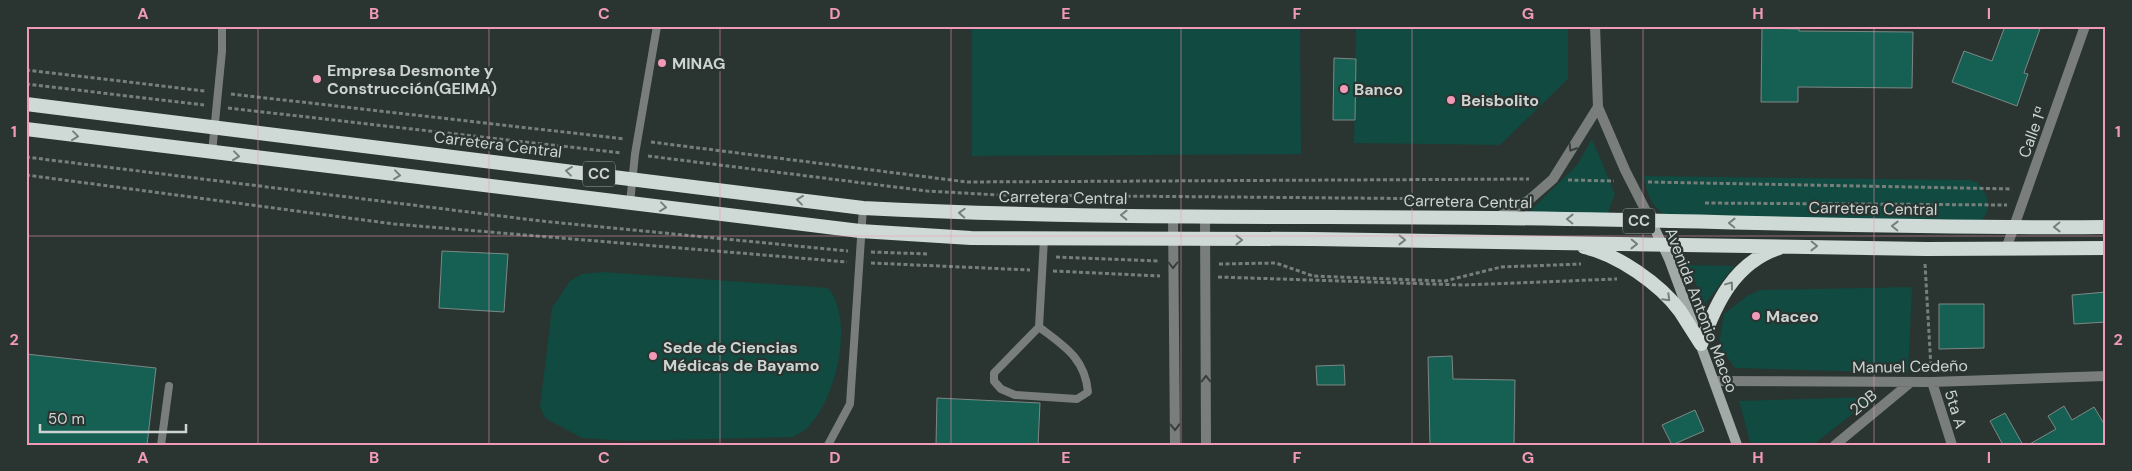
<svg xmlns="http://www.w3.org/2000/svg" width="2132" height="471" font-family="'DM Sans',sans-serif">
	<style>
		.green { fill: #104a40 }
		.building { fill: #166053; stroke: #7d8885 }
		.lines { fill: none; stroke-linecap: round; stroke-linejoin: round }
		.path { stroke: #777f7c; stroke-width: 3; stroke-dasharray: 4 2.5; stroke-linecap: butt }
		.service { stroke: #797e7d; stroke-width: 8 }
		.minor { stroke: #797e7d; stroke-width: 10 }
		.tertiary { stroke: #797e7d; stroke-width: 10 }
		.secondary { stroke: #a2aaa7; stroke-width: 10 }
		.trunk { stroke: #cfdad7; stroke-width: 14 }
		.oneway { stroke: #747f7c }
		.oneway2 { stroke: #363f3c }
		.grid { fill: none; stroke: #f09ab7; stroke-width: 1; stroke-opacity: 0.55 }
		.poi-dot { fill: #f09ab7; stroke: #2a3431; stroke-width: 2 }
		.labels { text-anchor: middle; stroke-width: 4.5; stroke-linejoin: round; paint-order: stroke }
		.shield { fill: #2a3431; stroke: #9ca3a1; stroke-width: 1 }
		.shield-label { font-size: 15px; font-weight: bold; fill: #cdd3d1 }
		.poi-label { font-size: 16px; font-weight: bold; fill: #cdd3d1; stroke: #2a3431; text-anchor: start }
		.street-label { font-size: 16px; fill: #cdd3d1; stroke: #2a3431 }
		.neatline { fill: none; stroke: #f09ab7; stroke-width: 2 }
		.grid-label { font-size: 16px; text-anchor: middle; font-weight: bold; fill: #f09ab7 }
	</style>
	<rect width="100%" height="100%" fill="#2a3431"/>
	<path class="green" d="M972 26H1300L1301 154 972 156Z
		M1356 26H1568V79L1500 145 1354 143Z
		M1592 139 1615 194 1608 213 1529 212 1577 165Z
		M1644 176 1969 180 1977 182C1988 195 1993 206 1982 220L1668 217C1651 206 1647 195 1644 176Z
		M1687 265 1734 266 1705 304Z
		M603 272 828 288C855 319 836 399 809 426 805 431 798 434 793 437L627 441 582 438 545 418 540 407 552 308 570 281 582 274Z
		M1912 287 1908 373 1735 368 1719 346 1724 314 1747 296 1760 290Z
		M1874 397 1813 445H1751L1739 401Z"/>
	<path class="building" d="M2005 26H2041L2024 73 2028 74 2017 106 1952 82 1964 51 1992 61Z
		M1762 28 1799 29V31L1913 32 1912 88 1798 87V102H1761Z
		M1334 58 1356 59 1355 120H1333Z
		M442 251 508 254 504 312 439 308Z
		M2106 292V322L2074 324 2072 295Z
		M1939 304H1984V348L1939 349Z
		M26 354 156 368 147 445H26Z
		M1452 356 1453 379 1515 380 1514 445H1430L1428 357Z
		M1344 365 1345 385H1317L1316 366Z
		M937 398 1040 403 1038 445H936Z
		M2064 406 2072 420 2094 407 2106 427V445H2028L2056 429 2048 416Z
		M1695 410 1704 431 1672 445 1662 425Z
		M2005 413 2023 445H2003L1990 421Z"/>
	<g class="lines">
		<path class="path" d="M26 70 205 91
			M26 84 204 105
			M231 94 625 139
			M228 108 622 153
			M651 142 967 182 1529 179
			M648 156 927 191 999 195 1462 199
			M26 157 541 221 848 251
			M26 175 394 224 847 262
			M1568 180 1614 181
			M1648 182 2012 189
			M1705 203 2007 205
			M871 252 928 254
			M1056 257 1160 261
			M871 263 1030 270
			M1219 264 1276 263 1313 276 1445 281 1501 267 1581 264
			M1925 264 1931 368
			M1053 271 1160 276
			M1218 277 1463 285 1617 279"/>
		<path class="service" d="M212 153 222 51V26
			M630 203 635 154 657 26
			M1039 327C1064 346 1085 358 1088 392L1077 399 1015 395 1001 389 994 381V373L1039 327 1044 239
			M161 445 169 386
			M828 445 850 404 863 208"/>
		<path class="minor" d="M1715 381 1932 382 2106 376
			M1932 382 1952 445
			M1835 445 1911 382"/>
		<path class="tertiary" d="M1595 26 1598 107 1625 170 1651 221
			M1173 216 1175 445
			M1205 216 1206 445
			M1496 218 1529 200 1553 179 1598 107
			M2006 249 2085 26"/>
		<path class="secondary" d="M1651 221 1669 259 1693 324
			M1698 338 1737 445"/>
		<path class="trunk" d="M26 104 863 208C1073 219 1283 216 1494 218 1698 220 1902 229 2106 227
			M26 129 860 231 971 238 1313 239 1926 249 2106 248
			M1584 247C1617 254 1660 284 1680 311 1687 322 1694 333 1701 344
			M1701 344C1716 303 1734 263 1779 248"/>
	</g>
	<defs><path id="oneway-chevron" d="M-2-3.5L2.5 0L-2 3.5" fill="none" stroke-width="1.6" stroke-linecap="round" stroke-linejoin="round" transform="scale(1.25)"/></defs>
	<g class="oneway">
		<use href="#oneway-chevron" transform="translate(75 136) rotate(7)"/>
		<use href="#oneway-chevron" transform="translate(236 156) rotate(7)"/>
		<use href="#oneway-chevron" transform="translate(569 171) rotate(-173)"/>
		<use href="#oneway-chevron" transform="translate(397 175) rotate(7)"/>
		<use href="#oneway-chevron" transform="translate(800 200) rotate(-173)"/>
		<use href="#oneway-chevron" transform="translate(663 207) rotate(7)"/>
		<use href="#oneway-chevron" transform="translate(962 213) rotate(-177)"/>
		<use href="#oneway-chevron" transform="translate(1124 215) rotate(-179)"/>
		<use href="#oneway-chevron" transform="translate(1570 219) rotate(-179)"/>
		<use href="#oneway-chevron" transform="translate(1732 223) rotate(-179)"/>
		<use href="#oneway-chevron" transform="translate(1895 226) rotate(-179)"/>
		<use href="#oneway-chevron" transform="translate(2057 227) rotate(179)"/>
		<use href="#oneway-chevron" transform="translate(1239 240)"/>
		<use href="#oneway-chevron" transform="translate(1402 240) rotate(1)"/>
		<use href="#oneway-chevron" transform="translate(1634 244) rotate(1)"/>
		<use href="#oneway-chevron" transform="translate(1814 246) rotate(1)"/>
		<use href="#oneway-chevron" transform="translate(1730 285) rotate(-53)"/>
		<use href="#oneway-chevron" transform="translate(1667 298) rotate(45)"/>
	</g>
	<g class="oneway2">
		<use href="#oneway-chevron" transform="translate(1572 148) rotate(122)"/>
		<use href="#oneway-chevron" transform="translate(1173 265) rotate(90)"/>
		<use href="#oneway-chevron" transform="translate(1206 379) rotate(-90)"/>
		<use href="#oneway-chevron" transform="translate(1175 427) rotate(89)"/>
	</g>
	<path class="grid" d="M258 26V445M489 26V445M720 26V445M951 26V445M1181 26V445M1412 26V445M1643 26V445M1874 26V445M26 236H2106"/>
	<g class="poi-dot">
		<circle cx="662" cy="63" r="5"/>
		<circle cx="317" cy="79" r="5"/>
		<circle cx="1344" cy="89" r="5"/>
		<circle cx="1451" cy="100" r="5"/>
		<circle cx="1756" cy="316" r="5"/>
		<circle cx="653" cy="356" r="5"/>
	</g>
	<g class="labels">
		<g class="shield">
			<rect x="583" y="161.5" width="32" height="25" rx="4"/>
			<rect x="1623" y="208.5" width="32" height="25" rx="4"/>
		</g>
		<g class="shield-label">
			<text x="599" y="179">CC</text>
			<text x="1639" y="226">CC</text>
		</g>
		<g class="poi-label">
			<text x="672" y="69">MINAG</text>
			<text x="327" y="76">Empresa Desmonte y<tspan x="327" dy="18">Construcción(GElMA)</tspan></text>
			<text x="1354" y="95">Banco</text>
			<text x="1461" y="106">Beisbolito</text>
			<text x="1766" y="322">Maceo</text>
			<text x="663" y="353">Sede de Ciencias<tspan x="663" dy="18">Médicas de Bayamo</tspan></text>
		</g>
		<g class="street-label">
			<text transform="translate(2032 132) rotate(-70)" y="6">Calle 1ª</text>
			<text transform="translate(498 144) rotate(7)" y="6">Carretera Central</text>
			<text transform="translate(1063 197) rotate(1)" y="6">Carretera Central</text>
			<text transform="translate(1468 201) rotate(1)" y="6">Carretera Central</text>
			<text transform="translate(1873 208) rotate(1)" y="6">Carretera Central</text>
			<text transform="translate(1702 310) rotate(69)" y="6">Avenida Antonio Maceo</text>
			<text transform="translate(1910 366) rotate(-1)" y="6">Manuel Cedeño</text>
			<text transform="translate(1863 402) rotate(-40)" y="6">20B</text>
			<text transform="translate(1956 409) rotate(73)" y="6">5ta A</text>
		</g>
	</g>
	<rect width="2132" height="471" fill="none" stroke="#2a3431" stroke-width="55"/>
	<path d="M40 424v8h146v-8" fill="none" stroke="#cdd3d1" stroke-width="2.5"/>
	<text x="48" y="424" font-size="15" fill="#cdd3d1" stroke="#2a3431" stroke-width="4" paint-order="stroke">50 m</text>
	<rect x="28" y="28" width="2076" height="416" class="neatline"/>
	<g class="grid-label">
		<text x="143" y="19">A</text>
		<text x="374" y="19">B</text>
		<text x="604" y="19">C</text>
		<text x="835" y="19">D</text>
		<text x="1066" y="19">E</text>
		<text x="1297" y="19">F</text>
		<text x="1528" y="19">G</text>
		<text x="1758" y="19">H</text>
		<text x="1989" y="19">I</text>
		<text x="14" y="137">1</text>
		<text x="2118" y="137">1</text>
		<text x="14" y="345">2</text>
		<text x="2118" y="345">2</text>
		<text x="143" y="463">A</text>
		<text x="374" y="463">B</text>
		<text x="604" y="463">C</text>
		<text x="835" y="463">D</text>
		<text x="1066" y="463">E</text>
		<text x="1297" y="463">F</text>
		<text x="1528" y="463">G</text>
		<text x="1758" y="463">H</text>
		<text x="1989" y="463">I</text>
	</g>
</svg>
